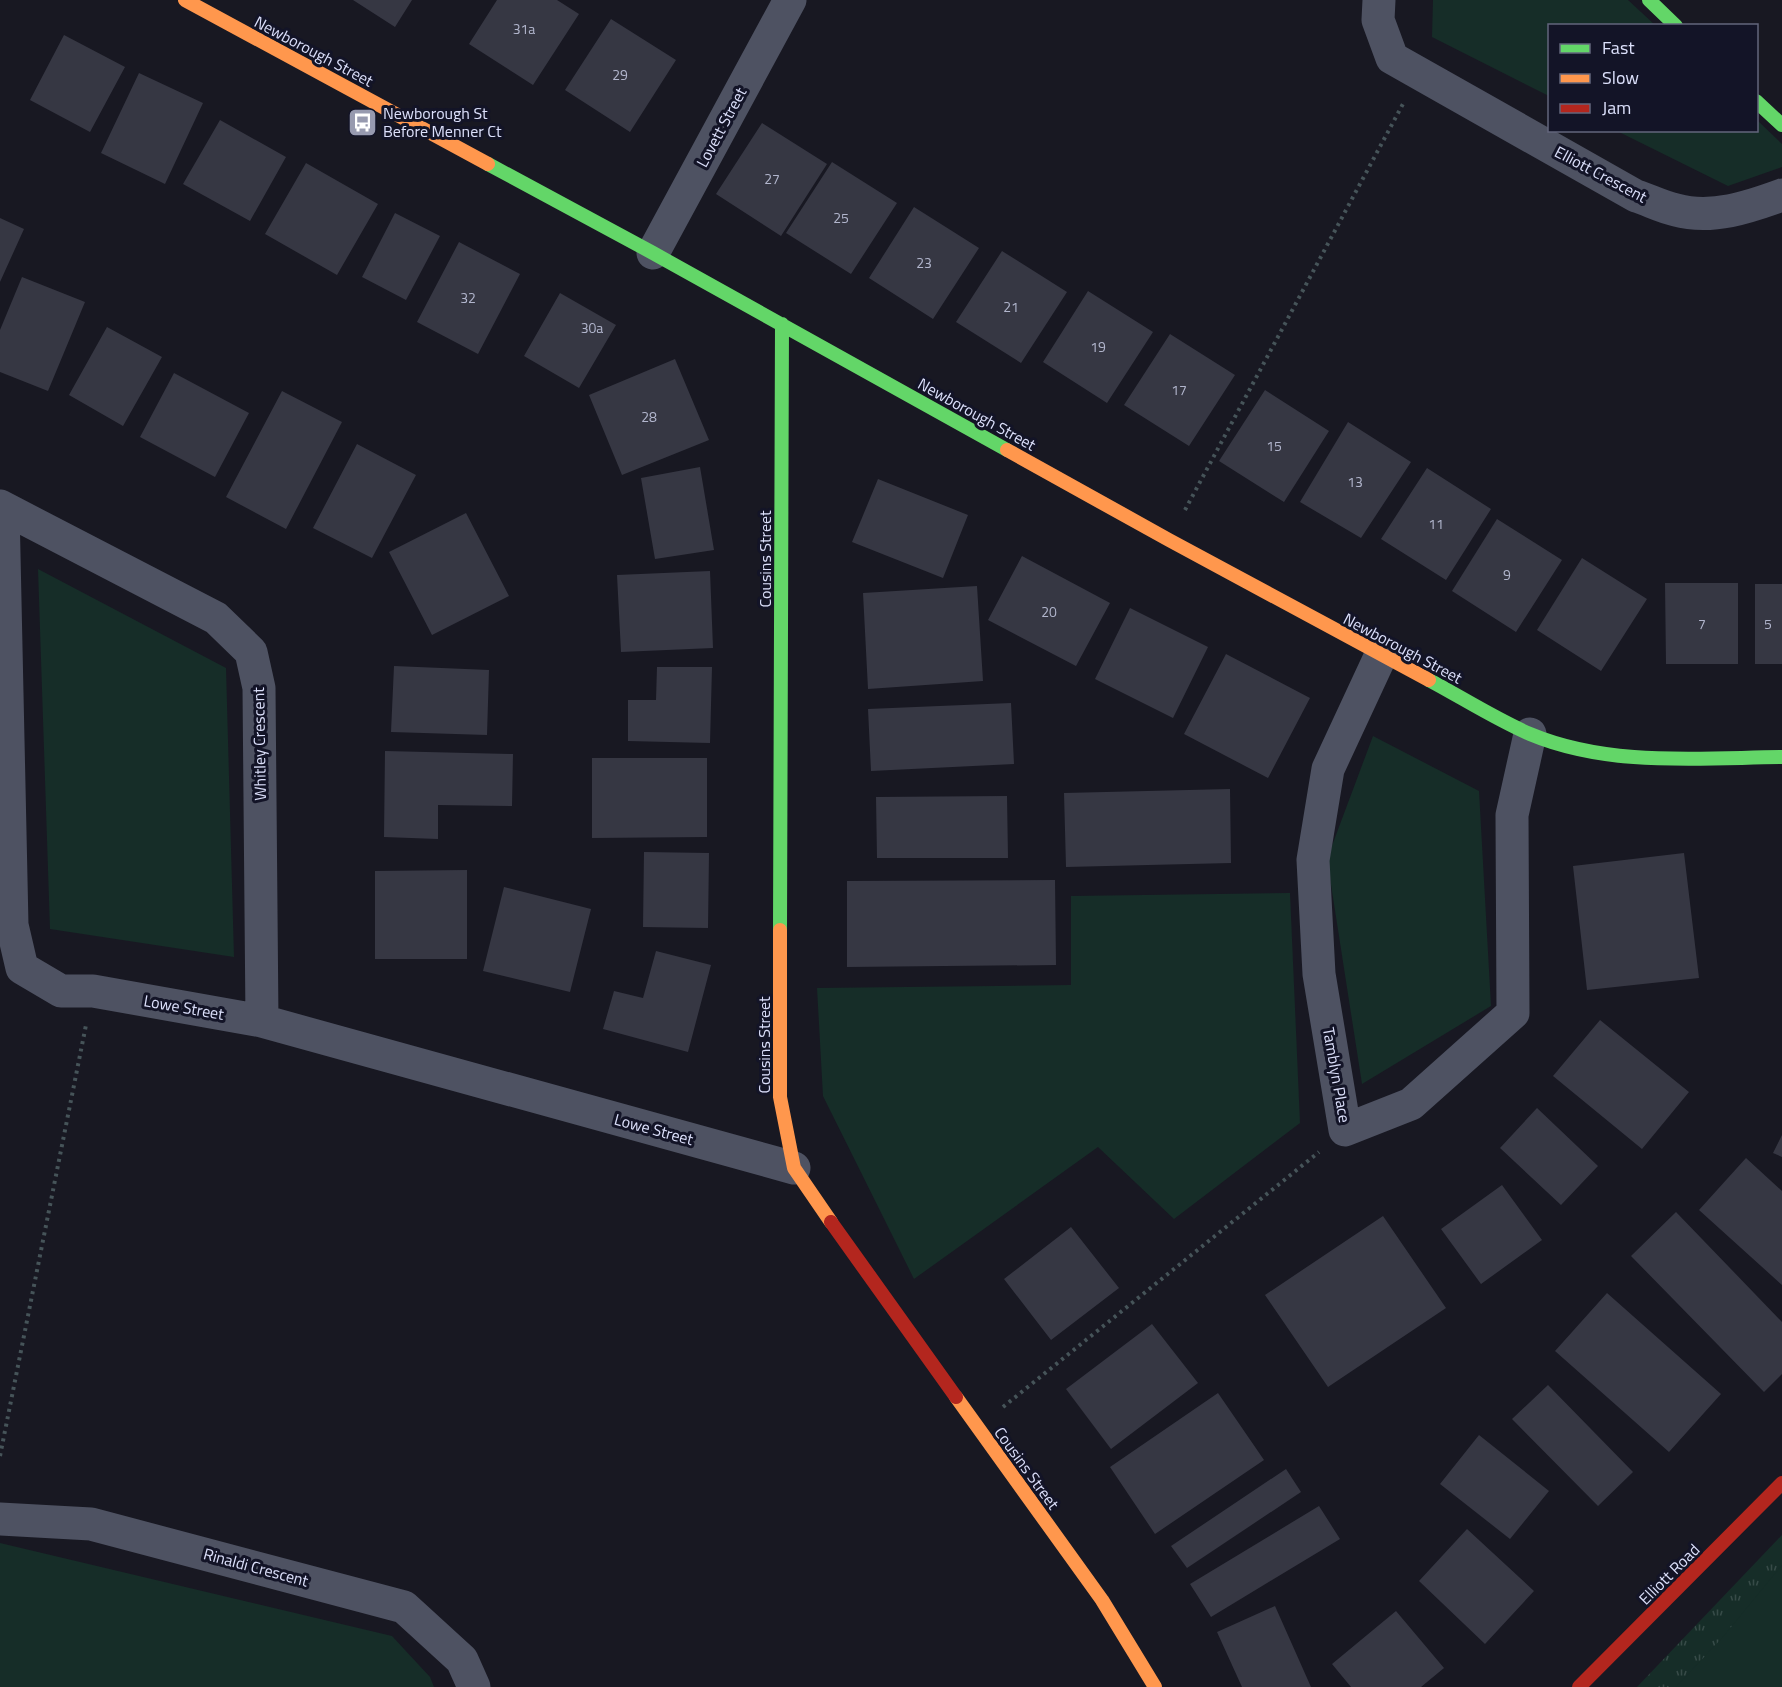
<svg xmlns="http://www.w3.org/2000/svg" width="1782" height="1687" font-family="'Titillium Web',sans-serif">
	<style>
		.grass { fill: url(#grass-tufts) }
		.green { fill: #162d28 }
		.building { fill: #363743 }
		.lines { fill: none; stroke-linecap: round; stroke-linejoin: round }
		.path { stroke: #465459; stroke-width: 4; stroke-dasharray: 3 4.5; stroke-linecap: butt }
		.street { stroke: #4e5262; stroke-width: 33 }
		.fast { stroke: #63d668; stroke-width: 14 }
		.slow { stroke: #ff974d; stroke-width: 14 }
		.jam { stroke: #b3261e; stroke-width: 14 }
		.labels { text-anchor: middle; stroke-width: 6; stroke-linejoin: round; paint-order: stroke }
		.number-label { font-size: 14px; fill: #b2b6cd }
		.street-label { font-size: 16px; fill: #dce0fb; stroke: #131427 }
		.poi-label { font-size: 16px; fill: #dce0fb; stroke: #131427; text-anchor: start }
	</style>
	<defs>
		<pattern id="grass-tufts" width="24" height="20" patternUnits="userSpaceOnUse" patternTransform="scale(1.5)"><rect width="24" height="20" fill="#162d28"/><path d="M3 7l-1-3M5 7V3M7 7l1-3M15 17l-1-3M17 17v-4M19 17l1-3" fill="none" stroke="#374b48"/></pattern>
	</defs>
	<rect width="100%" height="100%" fill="#181822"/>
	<path class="grass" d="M1782 1535V1687H1637Z"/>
	<path class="green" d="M1433 0H1628L1655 25 1550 26 1549 96 1432 37Z
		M1757 120 1782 144V167L1728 186 1617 131 1756 130Z
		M38 569 226 668 234 957 50 929Z
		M1373 736 1479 791 1491 1006 1362 1084 1327 859Z
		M1290 893 1300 1123 1174 1219 1098 1147 914 1279 823 1096 817 988 1071 985V896Z
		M0 1543 392 1636 430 1677 434 1687H0Z
		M1782 1565V1687H1676L1722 1638Z"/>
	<path class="building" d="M353 0H412L395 27Z
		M497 0H557L579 14 533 85 469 44Z
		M611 19 676 60 630 132 565 90Z
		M64 35 125 67 90 132 30 100Z
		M139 73 203 103 165 184 101 153Z
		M220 120 286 157 250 221 183 184Z
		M762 123 827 164 781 236 716 194Z
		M832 162 897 203 851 274 786 233Z
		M306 163 378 204 337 275 265 234Z
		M914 207 979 248 933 319 869 278Z
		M395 213 440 236 406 300 362 277Z
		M0 218 24 229 0 282Z
		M459 242 520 274 478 354 417 322Z
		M1002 251 1067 292 1021 363 956 322Z
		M22 277 85 302 48 391 0 372V330Z
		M1088 291 1153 332 1107 403 1043 362Z
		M560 293 616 325 579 388 524 356Z
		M107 327 162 357 123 426 69 395Z
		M1170 334 1235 375 1189 446 1124 405Z
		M675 359 709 440 622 475 589 395Z
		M174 373 249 413 215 477 140 437Z
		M1265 390 1329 431 1284 502 1219 461Z
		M282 391 342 422 286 529 226 497Z
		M1348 422 1411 462 1361 538 1300 502Z
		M357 444 416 475 372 558 313 528Z
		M700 467 714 550 655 559 641 478Z
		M1427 468 1491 509 1446 580 1381 539Z
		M878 479 968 515 943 578 852 542Z
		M466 513 509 596 432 635 389 552Z
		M1497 519 1562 560 1516 632 1452 591Z
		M1022 556 1110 603 1076 666 988 620Z
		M1582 558 1647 599 1601 671 1537 630Z
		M710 571 713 648 621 652 617 575Z
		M1665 583H1738V664H1666Z
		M1755 584H1782V664H1755Z
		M977 586 983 681 868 689 863 593Z
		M1130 608 1208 647 1173 718 1095 679Z
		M1226 654 1310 698 1268 778 1184 734Z
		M394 666 489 670 487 735 391 732Z
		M657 667H712L710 743 628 741V700H656Z
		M1011 703 1014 764 871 771 868 709Z
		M385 751 513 754 512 806 438 805V839L384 837Z
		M592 758H707V837L592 838Z
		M1230 789 1231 863 1066 867 1064 793Z
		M1007 796 1008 858H877L876 797Z
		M644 852 709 853 708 928 643 927Z
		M1684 853 1699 978 1587 990 1573 866Z
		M467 870V959H375V871Z
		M1055 880 1056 965 847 967V881Z
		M504 887 591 909 570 992 483 971Z
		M656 951 711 965 688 1052 603 1029 614 991 643 998Z
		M1600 1020 1689 1092 1642 1149 1553 1076Z
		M1537 1108 1598 1166 1561 1205 1500 1148Z
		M1782 1135V1157L1773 1153Z
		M1746 1158 1782 1191V1285L1699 1210Z
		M1502 1185 1542 1240 1481 1284 1441 1229Z
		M1676 1212 1782 1322V1374L1764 1392 1631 1256Z
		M1383 1216 1446 1308 1328 1387 1265 1295Z
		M1071 1227 1119 1288 1051 1340 1004 1279Z
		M1607 1293 1721 1394 1669 1452 1555 1351Z
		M1152 1324 1198 1383 1111 1449 1066 1389Z
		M1548 1385 1633 1472 1598 1506 1512 1419Z
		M1218 1393 1264 1460 1155 1534 1110 1467Z
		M1479 1435 1549 1491 1510 1539 1440 1484Z
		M1286 1469 1301 1492 1187 1568 1171 1546Z
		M1319 1506 1340 1539 1211 1617 1190 1584Z
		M1467 1529 1534 1591 1485 1644 1419 1581Z
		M1275 1606 1311 1687H1242L1217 1632Z
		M1396 1611 1444 1668 1421 1687H1351L1332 1664Z"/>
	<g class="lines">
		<path class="path" d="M1185 510 1404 102
			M1003 1407 1319 1152
			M0 1456 86 1025"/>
		<path class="street" d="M1379 0 1378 20 1392 58 1636 196C1649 200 1662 207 1676 210 1712 220 1749 207 1782 195
			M653 253 790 0
			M0 506 216 618 251 652 259 688 262 1021
			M3 508 12 925 22 968 61 991H93L262 1021 794 1168
			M1381 655 1328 769 1313 860 1319 974 1345 1130 1411 1104 1513 1013 1512 815 1530 734
			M0 1519 91 1524 404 1607 462 1660 474 1687"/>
		<path class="fast" d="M1649 0 1676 26
			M1756 101 1782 125
			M488 164 653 253 1007 450
			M1429 680C1461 697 1497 720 1530 734 1609 767 1698 758 1782 757
			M780 930 782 324"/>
		<path class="slow" d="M185 0 488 164
			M1007 450 1169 540 1429 680
			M780 930V1097L794 1168 831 1222
			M956 1397 1102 1600 1155 1687"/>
		<path class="jam" d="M831 1222 956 1397
			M1579 1687 1782 1483"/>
	</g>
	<defs>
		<symbol id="bus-square" viewBox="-11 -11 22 22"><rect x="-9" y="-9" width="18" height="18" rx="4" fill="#979aaf" stroke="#131427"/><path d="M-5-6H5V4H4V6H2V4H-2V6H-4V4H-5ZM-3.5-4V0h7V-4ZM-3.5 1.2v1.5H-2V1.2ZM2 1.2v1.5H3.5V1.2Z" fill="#fff"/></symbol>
	</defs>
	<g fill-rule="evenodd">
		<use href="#bus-square" x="346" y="106" width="33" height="33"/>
	</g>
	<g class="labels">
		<g class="number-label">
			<text x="524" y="34">31a</text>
			<text x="620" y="80">29</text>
			<text x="772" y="184">27</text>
			<text x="841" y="223">25</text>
			<text x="924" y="268">23</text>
			<text x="468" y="303">32</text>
			<text x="1011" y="312">21</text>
			<text x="592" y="333">30a</text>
			<text x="1098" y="352">19</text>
			<text x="1179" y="395">17</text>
			<text x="649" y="422">28</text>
			<text x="1274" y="451">15</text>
			<text x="1355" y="487">13</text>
			<text x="1436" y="529">11</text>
			<text x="1507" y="580">9</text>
			<text x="1049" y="617">20</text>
			<text x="1702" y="629">7</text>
			<text x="1768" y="629">5</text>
		</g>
		<g class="street-label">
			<text transform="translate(314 51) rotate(28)" y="6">Newborough Street</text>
			<text transform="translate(721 127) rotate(-62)" y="6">Lovett Street</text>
			<text transform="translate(1601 174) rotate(28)" y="6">Elliott Crescent</text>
			<text transform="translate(977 414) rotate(29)" y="6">Newborough Street</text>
			<text transform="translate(765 559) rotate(-90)" y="6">Cousins Street</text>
			<text transform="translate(1403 648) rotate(28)" y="6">Newborough Street</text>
			<text transform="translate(259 744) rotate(-91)" y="6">Whitley Crescent</text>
			<text transform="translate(184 1007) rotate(10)" y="6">Lowe Street</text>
			<text transform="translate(764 1045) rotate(-90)" y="6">Cousins Street</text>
			<text transform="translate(1337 1075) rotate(80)" y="6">Tamblyn Place</text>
			<text transform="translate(654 1129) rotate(15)" y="6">Lowe Street</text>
			<text transform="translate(1027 1468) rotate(54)" y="6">Cousins Street</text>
			<text transform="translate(256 1567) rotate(15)" y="6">Rinaldi Crescent</text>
			<text transform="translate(1669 1574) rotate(-45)" y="6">Elliott Road</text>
		</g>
		<g class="poi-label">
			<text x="383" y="119">Newborough St<tspan x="383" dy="18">Before Menner Ct</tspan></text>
		</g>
	</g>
	<rect x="1548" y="24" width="210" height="108" fill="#131427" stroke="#63667c" stroke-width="1.5"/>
	<rect x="1560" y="44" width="30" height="9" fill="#63d668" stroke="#63667c" stroke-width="1.5"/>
	<text x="1602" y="54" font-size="18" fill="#dce0fb">Fast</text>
	<rect x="1560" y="74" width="30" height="9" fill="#ff974d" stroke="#63667c" stroke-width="1.5"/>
	<text x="1602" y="84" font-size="18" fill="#dce0fb">Slow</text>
	<rect x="1560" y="104" width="30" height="9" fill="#b3261e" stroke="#63667c" stroke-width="1.5"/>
	<text x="1602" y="114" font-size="18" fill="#dce0fb">Jam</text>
</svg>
